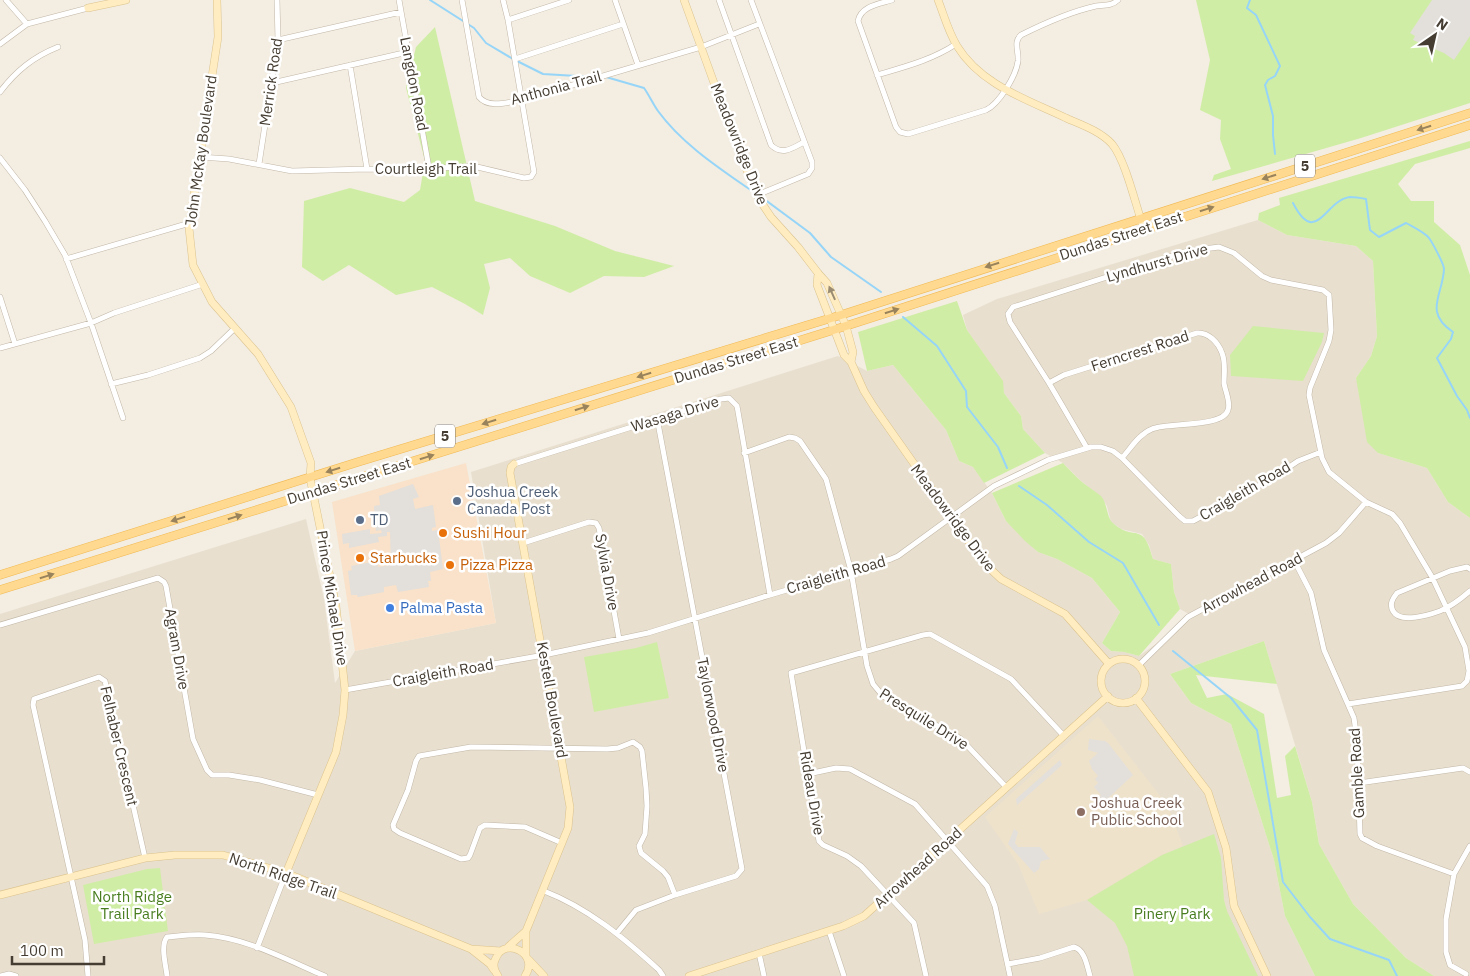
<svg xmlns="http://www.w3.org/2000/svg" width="1470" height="976" font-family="'IBM Plex Sans',sans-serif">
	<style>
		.residential { fill: #e8dfcf }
		.commercial { fill: #f9e2c9 }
		.education { fill: #eee2ca }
		.green { fill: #d0eda5 }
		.parking { fill: #e3dfdb }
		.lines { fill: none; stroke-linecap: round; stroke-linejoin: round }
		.stream { stroke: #96d5f8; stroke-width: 2 }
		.street-casing { stroke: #c2b7a7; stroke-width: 6 }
		.secondary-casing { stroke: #dbc38e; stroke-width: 8 }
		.primary-casing { stroke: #f1b952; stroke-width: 9 }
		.street { stroke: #fff; stroke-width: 5 }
		.secondary { stroke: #ffecc0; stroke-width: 7 }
		.primary { stroke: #ffd98f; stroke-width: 8 }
		.oneway { fill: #99835c }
		.oneway2 { fill: #998c72 }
		.service-dot { fill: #5c6f8a; stroke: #fff; stroke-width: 2 }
		.food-dot { fill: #e8710a; stroke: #fff; stroke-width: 2 }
		.shop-dot { fill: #3f7fe0; stroke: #fff; stroke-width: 2 }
		.education-dot { fill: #8d6e63; stroke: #fff; stroke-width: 2 }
		.labels { text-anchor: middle; stroke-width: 5; stroke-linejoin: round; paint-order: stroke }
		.shield { fill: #fff; stroke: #7d7770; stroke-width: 1 }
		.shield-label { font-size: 14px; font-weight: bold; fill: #453d32 }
		.street-label { font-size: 15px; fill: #453d32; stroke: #fff }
		.service-label { font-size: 15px; fill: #4e5e75; stroke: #fff; text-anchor: start }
		.food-label { font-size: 15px; fill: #c56008; stroke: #fff; text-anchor: start }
		.shop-label { font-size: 15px; fill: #366cbe; stroke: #fff; text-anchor: start }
		.education-label { font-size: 15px; fill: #785e54; stroke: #fff; text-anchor: start }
		.park-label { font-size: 15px; fill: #487d1f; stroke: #fff }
	</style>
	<rect width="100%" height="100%" fill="#f3ede2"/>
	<path class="residential" d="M1258 220 1287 235 1356 246 1373 261 1377 336 1371 356 1356 378 1378 453 1427 468 1448 502 1470 518V976H1434L1406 958 1353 904 1319 844 1312 802 1264 641 1170 674 1191 703 1231 724 1274 860 1285 916 1315 976H0V614L306 519 324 599 335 683 355 651 496 623 471 472 838 356 867 371 893 365 946 430 959 461 973 467 992 493 1006 521 1038 552 1057 559 1092 578 1120 612 1102 643 1111 651 1124 652 1139 656 1194 617 1180 609 1174 592 1171 564 1153 559 1149 545 1142 534 1121 529 1111 522 1107 506 1101 497 1081 481 1063 463 1045 453 1023 429 1021 416 1004 393 1002 381 967 330 963 315 997 299Z"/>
	<path class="commercial" d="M466 463 496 623 355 651 332 502Z"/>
	<path class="education" d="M1098 716 1168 806 1183 846 1162 855 1087 900 1039 914 1018 864 985 817Z"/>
	<path class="green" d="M1196 0H1470V103L1361 138 1212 181 1214 175 1231 169 1220 139 1221 120 1200 110 1210 60Z
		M435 27 475 201 555 226 615 251 674 266 644 277 604 276 570 293 530 276 510 258 484 264 490 288 483 315 465 304 432 287 396 295 349 265 323 281 302 267 304 201 350 188 404 202 420 190 425 161 406 88 416 47Z
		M1470 141V148L1415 164 1398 184 1411 201H1434V222L1460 245 1470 275V518L1448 502 1427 468 1378 453 1367 442 1356 378 1371 356 1377 336 1373 261 1356 246 1287 235 1258 220 1259 213 1280 205 1279 198Z
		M957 301 967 330 1003 381 1004 393 1021 416 1023 429 1045 453 984 483 973 467 959 461 946 430 893 365 867 371 858 332Z
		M1253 326 1324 333 1322 342 1303 381 1231 376 1230 355Z
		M1063 463C1069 469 1075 476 1082 482 1088 487 1095 491 1101 496 1108 504 1106 518 1114 524 1135 542 1143 520 1153 559L1171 564 1174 592 1180 609 1139 656 1124 652 1111 651 1102 643 1120 612 1092 578 1057 559 1038 552 1025 541 1006 521 992 493Z
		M1264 641 1277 684 1196 675 1207 698 1227 694 1264 714 1277 798 1291 795 1285 756 1295 746 1312 802 1319 844 1353 904 1406 958 1434 976H1315L1285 916 1274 860 1231 724 1191 703 1170 674Z
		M657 642 669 698 594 712 584 657 636 648Z
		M1214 834 1221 858 1224 900 1227 911 1258 976H1134L1127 946 1115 923 1087 900 1162 855Z
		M160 868 168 931 94 944 83 885 147 869Z"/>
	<path class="parking" d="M1432 0H1470V36L1454 60 1444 53 1413 40 1415 36 1410 33Z
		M413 484 419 497 413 499 415 509 433 505 436 527 432 528V531L438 530 443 569 430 572 431 581H428L429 587 398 592 396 585 384 587V592L358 597 357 595H351L348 571 352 570 351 566 377 561 378 567 391 565 390 532H387V536L378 537 379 542 349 548V543L343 544 342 534 370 529V534L382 533 381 530 376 531 374 506 380 505 379 496Z
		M1089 739 1105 741 1108 743 1133 775 1103 803 1098 798 1101 795 1094 787 1098 783 1095 779 1098 776 1092 769 1089 761 1098 753 1088 750Z
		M1060 760 1062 765 1017 805 1016 799Z
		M1014 829 1018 832 1015 843 1018 847H1040L1050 859 1041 861 1039 869 1034 873 1008 844Z"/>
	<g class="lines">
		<path class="stream" d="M430 0 474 28 486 43 513 59
			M1250 0 1247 8 1256 15 1280 66 1275 76 1268 80 1265 85 1273 116V135L1275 154
			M517 61 543 74 594 77
			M606 77 644 88C649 95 653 104 658 111 682 144 719 168 752 191
			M760 196 810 233 831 257 881 292
			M1293 203C1316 248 1325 200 1350 197 1355 197 1361 198 1366 199L1370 230 1379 237 1406 223C1413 227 1424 232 1429 238 1432 242 1444 264 1444 269 1443 295 1423 312 1453 332L1451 339 1437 358 1457 396 1467 410 1470 418
			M903 317 937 346 966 391 967 407 998 447 1007 468
			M1019 486 1047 505 1089 542 1123 563 1159 625
			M1173 651 1231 698 1257 730 1283 882 1310 917 1330 939 1389 960 1397 976"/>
		<defs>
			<path id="street" d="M6 0 27 24
				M399 0 429 168
				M462 0 479 97C489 109 508 102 522 100L701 47 759 24
				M615 0 638 65
				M719 0 771 145C782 156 793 148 804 142
				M751 0 812 162V168L808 174 757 195
				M892 0C879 4 861 6 858 21L896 127 900 132 908 134 986 110C999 104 1016 76 1018 61 1019 51 1013 42 1021 35 1045 23 1069 12 1096 6 1104 5 1112 6 1118 0
				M508 20 569 0
				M278 40 401 12
				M0 44 27 24 88 8
				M515 59 623 24
				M350 65 367 169
				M877 75C904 67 932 60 956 44
				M272 83 408 52
				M0 92C16 71 33 57 58 47
				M200 157 229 159 292 171 367 169 407 170 473 166 524 178 531 177 534 172 508 20 503 0
				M0 158 25 190 45 221 65 255 91 323 123 418
				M259 164 278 40 277 0
				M66 259 190 223
				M0 297 15 344
				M0 348 91 323 114 313 203 284
				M1049 383 1064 375 1197 333C1208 332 1218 342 1222 353 1226 363 1224 373 1224 383 1225 391 1231 402 1228 410 1223 428 1167 422 1152 429 1139 434 1131 448 1122 458
				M111 384 148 375 200 358 211 351 235 328
				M1087 448 1049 383 1010 322 1008 314 1013 307 1188 251 1219 247 1234 253 1262 276 1271 280 1323 290 1329 295 1331 330 1329 341 1310 388 1309 395 1322 458 1329 472 1366 502 1392 514 1400 523 1432 577 1465 647 1469 671 1467 681 1462 686 1348 704
				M744 453 789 437 795 438 800 441 826 479 851 571 867 666 873 684 883 696 961 739 1007 788
				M514 464 721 399 729 398 737 406 770 595
				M523 543 589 522 596 523 599 528 619 639
				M1294 560 1311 593 1324 650 1354 718 1357 740 1360 834 1362 838 1377 846 1454 874
				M1470 569 1467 567 1450 571 1397 593C1393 598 1389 604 1393 611 1400 624 1429 615 1440 611 1450 607 1462 598 1470 591
				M0 625 158 578 164 582 166 586 193 739 207 770 212 775H229L260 780 318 795
				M1139 665 1188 617 1326 543 1339 533 1366 502
				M345 690 544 655 648 633 770 595 891 559 898 556 994 486 1048 460 1091 447H1101L1113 451 1122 458 1179 516 1185 521H1193L1273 478 1298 461 1321 452
				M808 774 836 768 850 769 915 804 987 886 995 906 1010 976
				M1359 783 1463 768 1470 772
				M562 843 525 827 485 825 480 828 470 855 468 858 461 859 400 833 394 829 393 825 408 790 416 761 419 756 471 747 607 749 618 748 633 742 640 747 642 751 646 788 647 806 645 834 639 846 641 853 663 871 668 877 675 895
				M544 891C588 908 624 938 659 970L663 976
				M829 931 844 976
				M617 933 636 910 675 895 736 876 742 869 657 418
				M257 948 286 873
				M759 953 764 976
				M1008 964 1040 958 1074 947C1085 950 1087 966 1090 976
				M1466 974 1450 965 1446 952V919L1454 874 1470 846
				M1 976 9 974 16 976
				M88 976 85 940 33 705 34 699 99 677 105 681 145 858
				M167 976C166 965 160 946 167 937 179 936 193 934 205 935 247 938 287 960 325 976
				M926 976 914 923 861 866 847 856 823 845 819 841 791 673 923 635 930 634 1011 679 1064 736"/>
			<path id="secondary" d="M217 0 218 37 189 228 193 265 212 302 258 354 291 407 311 463 310 478 336 606 345 690 343 715 336 752 286 873
				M684 0 739 152 759 199 771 217 798 247 818 273 827 283 846 326 853 352 851 362
				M938 0C944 15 948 31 957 46 981 85 1026 99 1066 118 1082 125 1100 131 1112 144 1126 161 1136 207 1144 229
				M88 8 126 0
				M818 273 817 285 844 355 851 362 864 391 874 407 984 563 1001 579 1065 614 1109 664
				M514 464 511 467 510 473 570 807 568 828 526 931V955
				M1101 681a22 22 0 1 1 44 0a22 22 0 1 1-44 0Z
				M1136 698 1208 792 1226 848 1234 906 1267 976
				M0 895 145 858 175 855H223L286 873 471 949 501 951
				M508 947 526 931
				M471 949 490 964 494 970
				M529 960 544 976
				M498 976C494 970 492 964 496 958 505 936 540 954 525 976
				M689 976 843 926 864 916 1108 696"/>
			<path id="primary" d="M0 575 358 462 841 315 1470 113
				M0 590 846 326 1470 125"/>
		</defs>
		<use href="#street" class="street-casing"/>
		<use href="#secondary" class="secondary-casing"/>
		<use href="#primary" class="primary-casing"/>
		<use href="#street" class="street"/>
		<use href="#secondary" class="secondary"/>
		<use href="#primary" class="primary"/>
	</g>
	<defs><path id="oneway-solid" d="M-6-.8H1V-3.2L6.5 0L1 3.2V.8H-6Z" transform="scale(1.25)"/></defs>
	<g class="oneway">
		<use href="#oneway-solid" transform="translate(1424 128) rotate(162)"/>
		<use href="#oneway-solid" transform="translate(1269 177) rotate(162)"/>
		<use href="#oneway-solid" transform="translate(1207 209) rotate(-18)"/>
		<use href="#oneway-solid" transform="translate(992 265) rotate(162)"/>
		<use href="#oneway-solid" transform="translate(892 311) rotate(-18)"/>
		<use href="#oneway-solid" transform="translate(644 375) rotate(163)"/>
		<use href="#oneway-solid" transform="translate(582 408) rotate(-17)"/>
		<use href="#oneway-solid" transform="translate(489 422) rotate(163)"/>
		<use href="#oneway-solid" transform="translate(427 457) rotate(-17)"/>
		<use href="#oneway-solid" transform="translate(333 470) rotate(162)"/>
		<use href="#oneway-solid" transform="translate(235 517) rotate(-17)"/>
		<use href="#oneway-solid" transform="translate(178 519) rotate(163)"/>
		<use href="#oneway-solid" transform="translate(47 576) rotate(-17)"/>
	</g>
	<use class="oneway2" href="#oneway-solid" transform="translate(832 293) rotate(-114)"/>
	<g class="service-dot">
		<circle cx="457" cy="501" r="5"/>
		<circle cx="360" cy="520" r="5"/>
	</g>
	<g class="food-dot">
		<circle cx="443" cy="533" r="5"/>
		<circle cx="360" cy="558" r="5"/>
		<circle cx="450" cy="565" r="5"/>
	</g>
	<circle class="shop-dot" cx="390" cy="608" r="5"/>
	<circle class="education-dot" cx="1081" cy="812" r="5"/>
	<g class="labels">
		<g class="shield">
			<rect x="1295" y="154.5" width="20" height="23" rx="4"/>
			<rect x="435" y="424.5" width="20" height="23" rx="4"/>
		</g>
		<g class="shield-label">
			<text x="1305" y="171">5</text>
			<text x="445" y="441">5</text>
		</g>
		<g class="street-label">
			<text transform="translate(271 82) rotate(-82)" y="5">Merrick Road</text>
			<text transform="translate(414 84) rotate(79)" y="5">Langdon Road</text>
			<text transform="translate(556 88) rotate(-15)" y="5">Anthonia Trail</text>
			<text transform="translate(739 144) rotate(68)" y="5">Meadowridge Drive</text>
			<text transform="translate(201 151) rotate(-82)" y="5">John McKay Boulevard</text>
			<text x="426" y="174">Courtleigh Trail</text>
			<text transform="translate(1121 236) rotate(-18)" y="5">Dundas Street East</text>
			<text transform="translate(1157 263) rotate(-16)" y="5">Lyndhurst Drive</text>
			<text transform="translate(1140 351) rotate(-18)" y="5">Ferncrest Road</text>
			<text transform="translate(736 360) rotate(-17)" y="5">Dundas Street East</text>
			<text transform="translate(675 414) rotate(-17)" y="5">Wasaga Drive</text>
			<text transform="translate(349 481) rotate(-17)" y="5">Dundas Street East</text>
			<text transform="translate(1245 491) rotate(-30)" y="5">Craigleith Road</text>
			<text transform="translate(953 518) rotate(53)" y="5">Meadowridge Drive</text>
			<text transform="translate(607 572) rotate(80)" y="5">Sylvia Drive</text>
			<text transform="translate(836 575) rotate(-16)" y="5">Craigleith Road</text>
			<text transform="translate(1252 583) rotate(-28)" y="5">Arrowhead Road</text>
			<text transform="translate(332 598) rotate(81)" y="5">Prince Michael Drive</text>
			<text transform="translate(177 649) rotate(80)" y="5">Agram Drive</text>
			<text transform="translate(443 673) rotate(-10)" y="5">Craigleith Road</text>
			<text transform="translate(552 700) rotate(80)" y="5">Kestell Boulevard</text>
			<text transform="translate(713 715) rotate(79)" y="5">Taylorwood Drive</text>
			<text transform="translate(924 719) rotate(32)" y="5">Presquile Drive</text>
			<text transform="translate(119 746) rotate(77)" y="5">Felhaber Crescent</text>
			<text transform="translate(1357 773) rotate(-93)" y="5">Gamble Road</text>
			<text transform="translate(812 793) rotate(80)" y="5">Rideau Drive</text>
			<text transform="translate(918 868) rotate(-42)" y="5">Arrowhead Road</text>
			<text transform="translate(283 876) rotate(19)" y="5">North Ridge Trail</text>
		</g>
		<g class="service-label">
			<text x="467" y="497">Joshua Creek<tspan x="467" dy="17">Canada Post</tspan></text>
			<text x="370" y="525">TD</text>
		</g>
		<g class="food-label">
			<text x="453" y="538">Sushi Hour</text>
			<text x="370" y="563">Starbucks</text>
			<text x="460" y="570">Pizza Pizza</text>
		</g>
		<g class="shop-label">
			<text x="400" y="613">Palma Pasta</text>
		</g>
		<g class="education-label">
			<text x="1091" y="808">Joshua Creek<tspan x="1091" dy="17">Public School</tspan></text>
		</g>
		<g class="park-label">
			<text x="132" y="902">North Ridge<tspan x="132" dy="17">Trail Park</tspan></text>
			<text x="1172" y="919">Pinery Park</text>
		</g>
	</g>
	<g transform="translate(1435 35) rotate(34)" stroke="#ffffff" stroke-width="4" paint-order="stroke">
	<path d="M0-4L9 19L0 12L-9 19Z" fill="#453d32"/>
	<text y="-8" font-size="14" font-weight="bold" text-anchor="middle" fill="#453d32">N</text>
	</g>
	<path d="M12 956v8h92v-8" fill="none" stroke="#453d32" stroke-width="2.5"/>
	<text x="20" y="956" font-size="15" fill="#453d32" stroke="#ffffff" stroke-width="4" paint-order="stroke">100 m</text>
</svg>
